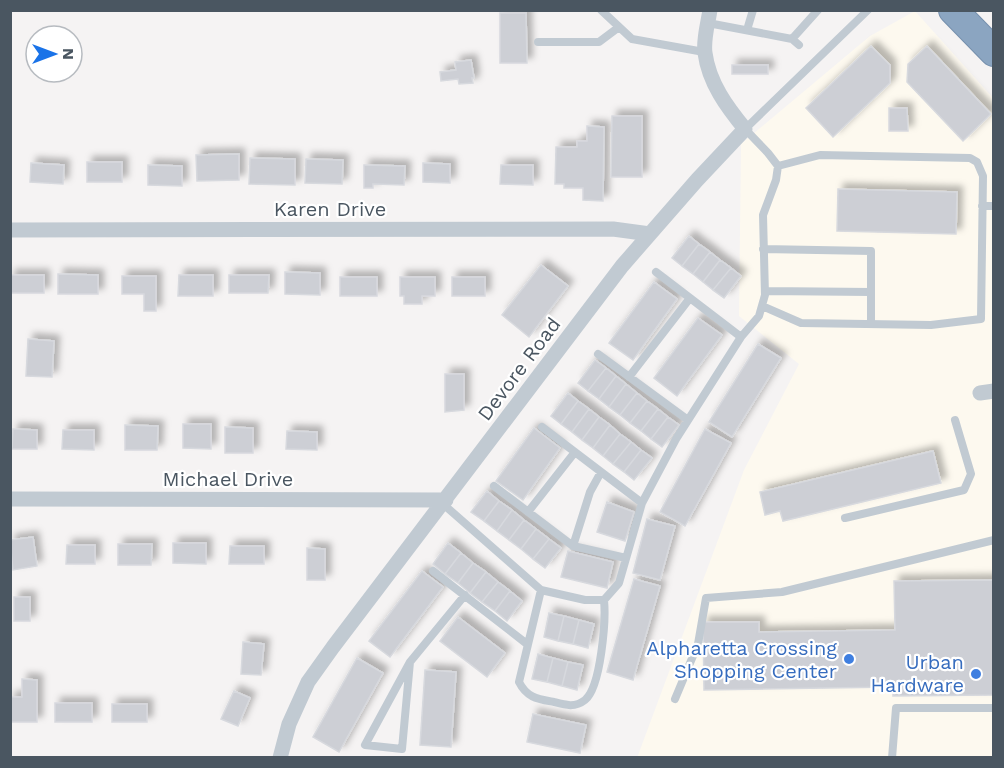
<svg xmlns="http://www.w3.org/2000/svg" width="1004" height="768" font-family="'Work Sans',sans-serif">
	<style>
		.commercial { fill: #fdf9ef }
		.building { fill: #cdcfd5; stroke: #d7d9de; stroke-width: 1.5; filter: url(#shadow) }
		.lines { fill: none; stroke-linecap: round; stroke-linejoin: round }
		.highway-casing { stroke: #7690ad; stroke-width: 30 }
		.lane { stroke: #c1cad2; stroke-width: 8 }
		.street { stroke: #c1cad2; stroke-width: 15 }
		.highway { stroke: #8ba5c1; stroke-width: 28 }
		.shop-dot { fill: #3f7fe0; stroke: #fff; stroke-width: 2 }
		.labels { text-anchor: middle; stroke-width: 4.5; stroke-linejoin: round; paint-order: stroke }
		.street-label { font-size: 20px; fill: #4a5661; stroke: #fff }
		.shop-label { font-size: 20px; fill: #366cbe; stroke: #fff; text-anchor: end }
	</style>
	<defs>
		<filter id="shadow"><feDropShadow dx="5.5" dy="-5.5" stdDeviation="3" flood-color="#0004"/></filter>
	</defs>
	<rect width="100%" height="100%" fill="#f5f3f3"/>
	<path class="commercial" d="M915 11 993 98V757L637 758 744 470 799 364 739 316 741 144 870 36Z"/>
	<path class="building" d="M500 13H526L527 63H500Z
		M871 46 890 65V83L833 137 806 108Z
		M927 46 991 114 963 141 907 82 908 64Z
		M471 60 474 78H472L473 83 459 84 458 79 441 81 440 72 456 70 455 62Z
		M732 65H768V74H732Z
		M889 108H907L908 131H889Z
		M612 116H642V177H611Z
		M587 126 604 127 603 201 583 200V188H564V184H555L556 147H577V141H587Z
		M239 154V180L197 181 196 155Z
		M250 158 295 159V185L249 184Z
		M306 159 343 160 342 184 305 183Z
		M87 162H122V182H87Z
		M31 163 64 165 63 184 30 182Z
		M423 163 450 164V183L423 182Z
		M148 165 182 166V186L148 185Z
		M364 165 405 166 404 185 373 184V188H364Z
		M501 165H533V185L500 184Z
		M838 189 957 192 956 234 837 231Z
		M689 236 699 244 682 266 672 258Z
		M699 244 710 252 693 274 682 266Z
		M710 252 720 260 703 282 693 274Z
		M720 260 731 268 713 290 703 282Z
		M541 265 568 286 529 337 502 315Z
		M731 268 741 276 724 298 713 290Z
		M285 272 320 273V295L285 294Z
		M58 274 98 275V294H58Z
		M10 275H44V293H10Z
		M179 275H213V296H178Z
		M229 275H269L268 293H229Z
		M122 276H156V311H144V294H122Z
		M340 277H377V296H340Z
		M400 277H435V296H422V304H404V296H400Z
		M452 277H485V296H452Z
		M654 282 677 299 633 360 609 343Z
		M698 318 722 335 677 396 654 378Z
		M28 339 54 341 52 377 26 376Z
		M758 344 781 358 732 437 709 422Z
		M595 360 606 368 588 391 578 383Z
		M606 368 616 376 599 399 588 391Z
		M445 374H464V410L445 412Z
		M616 376 626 384 609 407 599 399Z
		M626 384 637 393 620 415 609 407Z
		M568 393 578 401 561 424 551 416Z
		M637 393 647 401 630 423 620 415Z
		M578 401 589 409 572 432 561 424Z
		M647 401 658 409 641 431 630 423Z
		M589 409 599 417 582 440 572 432Z
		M658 409 668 417 651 439 641 431Z
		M599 417 610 425 593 448 582 440Z
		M668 417 679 425 662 447 651 439Z
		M183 424H211V449L183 448Z
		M125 425 158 426 157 450H125Z
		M610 425 620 434 603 456 593 448Z
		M225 427 253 428V453H225Z
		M534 428 560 448 523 500 496 481Z
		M13 429 37 430V449H12Z
		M705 429 731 443 685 526 660 512Z
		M63 430H94V450L62 449Z
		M287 431 317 432V450L286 449Z
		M620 434 631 442 613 464 603 456Z
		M631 442 641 450 624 472 613 464Z
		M641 450 652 458 634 480 624 472Z
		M933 451 941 483 783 521 780 511 765 515 760 492Z
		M487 491 499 501 484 521 471 512Z
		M499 501 512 510 497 531 484 521Z
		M607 502 634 512 625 541 597 532Z
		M512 510 524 520 509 540 497 531Z
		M647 519 675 526 660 580 633 573Z
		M524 520 536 529 521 549 509 540Z
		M536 529 549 539 533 559 521 549Z
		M33 537 37 566 13 570 10 540Z
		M549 539 561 548 545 568 533 559Z
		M173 543H206V564L173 563Z
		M448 543 461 553 445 574 433 564Z
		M118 544H152L151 565H118Z
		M67 545H95V564H66Z
		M230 546H264V564H229Z
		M307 548 325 549V580H307Z
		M568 551 613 562 607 588 561 577Z
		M461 553 473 563 458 583 445 574Z
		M473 563 486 572 470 593 458 583Z
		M422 571 443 587 390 657 369 641Z
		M486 572 498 582 482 602 470 593Z
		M634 579 660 586 633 680 607 672Z
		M994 580V695L893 696V687L704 690 703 622H759V632L895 630 894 581Z
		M498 582 510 591 495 611 482 602Z
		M510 591 522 601 507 621 495 611Z
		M14 597H30V621H14Z
		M549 613 564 616 558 641 544 637Z
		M564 616 579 620 573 644 558 641Z
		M458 617 505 653 487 677 440 641Z
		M579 620 594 624 588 648 573 644Z
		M243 642 264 644 261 675 241 674Z
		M538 654 553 658 547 682 532 679Z
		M357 658 383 673 339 752 313 737Z
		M553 658 568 662 562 686 547 682Z
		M568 662 583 665 577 690 562 686Z
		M425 670 456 672 451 747 420 745Z
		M22 679 37 680V722H10V697H22Z
		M234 691 250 698 238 726 221 719Z
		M55 703H92V722H55Z
		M112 704H147V722H112Z
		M533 714 586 725 580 753 527 742Z"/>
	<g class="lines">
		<defs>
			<path id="highway" d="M953 10 994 52"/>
		</defs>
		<use href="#highway" class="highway-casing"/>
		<path class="lane" d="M601 10 632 39 704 52
			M708 23 792 39 799 45
			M747 30 753 10
			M792 39 818 10
			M538 42H599L619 27
			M982 206H994
			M763 249 871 251V324
			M656 272 741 337
			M765 291 871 292
			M762 306 801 323 931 325 981 319 983 176 977 162 970 158 820 155 778 166
			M598 354 688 420
			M629 377 690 298
			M542 427 642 503
			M494 486 573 546 626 558
			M443 504 541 590 585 600H604L619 583 642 503 676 439 741 337 759 316 765 295 763 215 776 180 778 166 768 153 745 129 868 10
			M528 512 575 452
			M845 518 964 490 971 474 955 420
			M573 546 590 492 601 472
			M433 571 527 644
			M541 590 519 682C527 698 538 699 554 702 565 705 575 708 585 700 601 687 606 620 604 600
			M410 662 365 745 402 749 410 662 465 595
			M675 699 698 644 706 598 782 592 994 540
			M892 758 896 708H994"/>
		<path class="street" d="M10 230 613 229 650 234
			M980 393 994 391
			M10 499 446 500
			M280 758 289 724 308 682 333 647 622 266 697 180 745 129C727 107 709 83 705 53 703 40 708 23 710 10"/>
		<use href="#highway" class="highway"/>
	</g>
	<g class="shop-dot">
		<circle cx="849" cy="659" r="6"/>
		<circle cx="976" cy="674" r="6"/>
	</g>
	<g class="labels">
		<g class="street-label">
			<text x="330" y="216">Karen Drive</text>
			<text transform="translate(519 369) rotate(-53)" y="7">Devore Road</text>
			<text x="228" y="486">Michael Drive</text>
		</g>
		<g class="shop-label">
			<text x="837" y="655">Alpharetta Crossing<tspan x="837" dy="23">Shopping Center</tspan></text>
			<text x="964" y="669">Urban<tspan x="964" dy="23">Hardware</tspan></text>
		</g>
	</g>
	<rect width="1004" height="768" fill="none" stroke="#4a5661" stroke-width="24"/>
	<g transform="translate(54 54) rotate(90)"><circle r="28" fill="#ffffff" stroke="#b7bbc0" stroke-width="1.5"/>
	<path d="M0-4.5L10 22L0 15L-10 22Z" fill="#1a73e8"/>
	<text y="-9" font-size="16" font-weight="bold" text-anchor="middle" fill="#4a5661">N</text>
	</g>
</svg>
